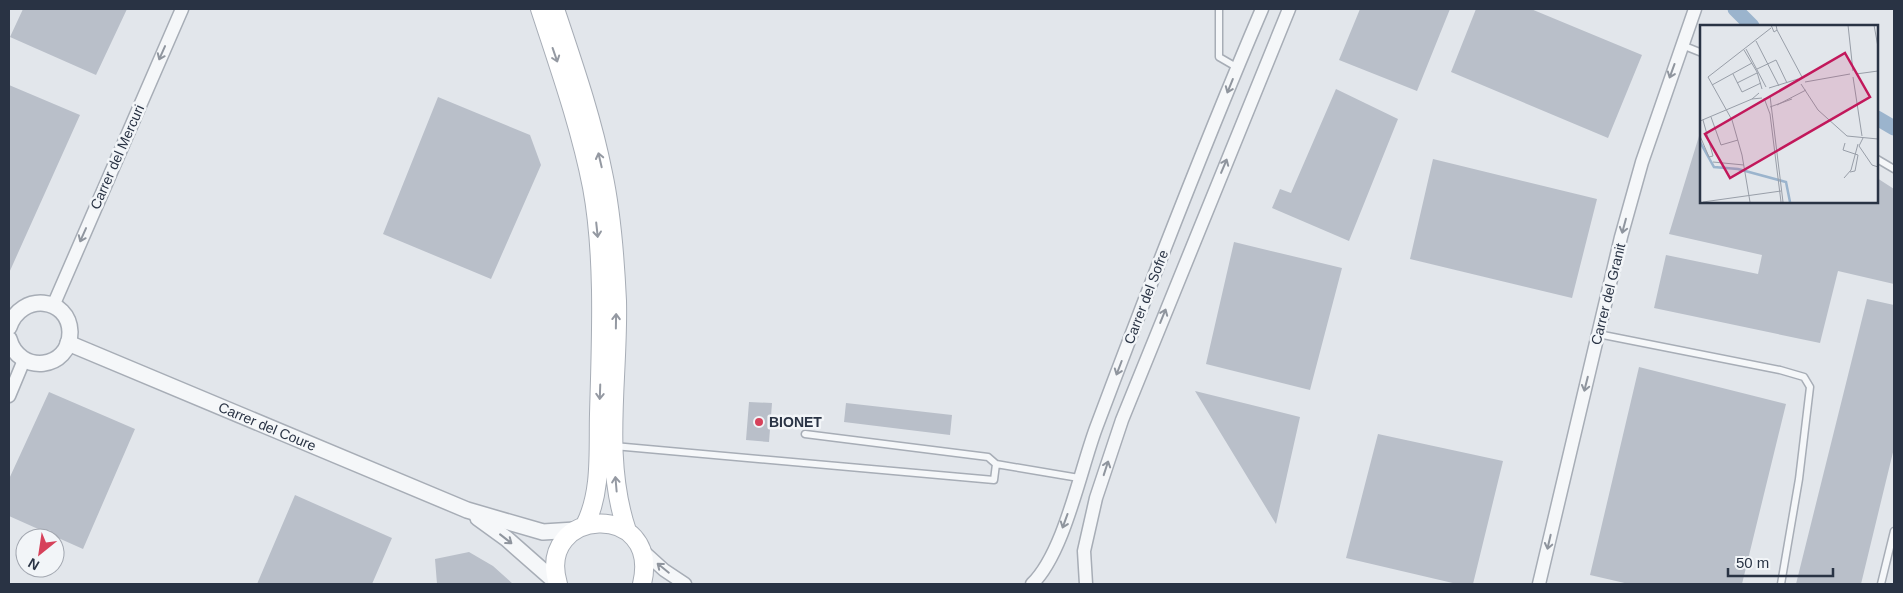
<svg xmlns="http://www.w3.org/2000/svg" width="1903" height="593" font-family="Arial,sans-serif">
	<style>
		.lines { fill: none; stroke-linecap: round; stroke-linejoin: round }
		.canal { stroke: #9bb4cd; stroke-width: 15 }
		.building { fill: #b9bfc9 }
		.service-casing { stroke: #a7adb6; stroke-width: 9 }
		.minor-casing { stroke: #a7adb6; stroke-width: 15 }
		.tertiary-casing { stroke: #a7adb6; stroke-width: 18 }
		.secondary-casing { stroke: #a7adb6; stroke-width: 20 }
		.service { stroke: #f5f7f9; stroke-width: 6 }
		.minor { stroke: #f5f7f9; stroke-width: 12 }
		.tertiary { stroke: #f5f7f9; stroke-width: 15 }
		.secondary { stroke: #fff; stroke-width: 18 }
		.oneway { stroke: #8f959e }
		.oneway2 { stroke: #9499a2 }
		.poi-dot { fill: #d6415a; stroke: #f2f5f8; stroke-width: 2 }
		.labels { text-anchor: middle; stroke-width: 5; stroke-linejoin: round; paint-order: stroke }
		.street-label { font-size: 14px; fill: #293344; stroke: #f2f5f8 }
		.poi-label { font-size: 14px; font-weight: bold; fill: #293344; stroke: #f2f5f8; text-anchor: start }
		.inset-river { fill: none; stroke: #9bb4cd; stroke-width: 2.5 }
		.inset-road { fill: none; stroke: #989ea8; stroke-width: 1 }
		.view { fill: #c2185b; fill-opacity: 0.15; stroke: #c2185b; stroke-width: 2.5 }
		.inset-edge { fill: none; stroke: #293344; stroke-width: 2.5 }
	</style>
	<rect width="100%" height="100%" fill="#e2e6eb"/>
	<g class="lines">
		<path class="canal" d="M1735 9 1752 26
			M1877 118 1894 128"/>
	</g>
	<path class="building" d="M23 9H127L96 75 10 37Z
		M1360 9H1450L1417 91 1339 60Z
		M1476 9H1531L1642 55 1608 138 1451 72Z
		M9 85 80 115 9 273Z
		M1336 89 1398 119 1349 241 1272 208 1280 189 1291 193Z
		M438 97 530 135 541 165 491 279 383 234Z
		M1699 136H1702V201H1877V178L1894 189V284L1838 271 1820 343 1654 308 1666 255 1758 274 1762 255 1669 234Z
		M1433 159 1597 199 1572 298 1410 259Z
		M1234 242 1342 268 1310 390 1206 364Z
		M1867 299 1894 305V448L1861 584H1796Z
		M1639 367 1786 404 1742 584H1629L1590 575Z
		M1195 391 1300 417 1276 524Z
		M49 392 135 429 83 549 9 516V479Z
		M749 402 772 403 769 442 746 440Z
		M846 403 952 415 950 435 844 422Z
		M1378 434 1503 461 1473 584H1457L1346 558Z
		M295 495 392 538 372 584H257Z
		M469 552 493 566 513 584H437L435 559Z"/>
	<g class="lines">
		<defs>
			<path id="service" d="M1219 9V57L1238 68
				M1682 45 1702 53
				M1877 159 1894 169
				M1598 334 1780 370 1804 377 1810 387 1799 479 1781 584
				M805 434 988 457 996 464 1079 478
				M614 446 994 480 996 464
				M1881 584 1894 531"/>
			<path id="minor" d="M53 306 182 9
				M9 396 24 360
				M642 550 664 570 685 584
				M1032 584C1064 553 1080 471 1096 428 1149 287 1203 147 1262 9
				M1086 584 1084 551 1096 498 1122 420 1289 9
				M1539 584 1621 237 1642 162 1695 9"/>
			<g id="tertiary">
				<path d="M9 327C21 292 69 297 70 332 70 370 19 375 9 339"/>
				<path id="s1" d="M68 343 467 510 543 532 575 530"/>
				<path d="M478 518 507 539 558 584"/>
			</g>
			<path id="secondary" d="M540 9C559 67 580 126 592 187 605 257 601 342 599 414 598 450 602 492 585 525
				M555 9C573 63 592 117 603 173 612 215 615 258 617 301 619 377 602 457 627 531
				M558 584C535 507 662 500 642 584"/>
		</defs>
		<use href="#service" class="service-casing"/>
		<use href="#minor" class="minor-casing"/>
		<use href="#tertiary" class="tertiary-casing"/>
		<use href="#secondary" class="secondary-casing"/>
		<use href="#service" class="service"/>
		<use href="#minor" class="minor"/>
		<use href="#tertiary" class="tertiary"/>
		<use href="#secondary" class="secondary"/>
	</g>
	<defs><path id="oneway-shaft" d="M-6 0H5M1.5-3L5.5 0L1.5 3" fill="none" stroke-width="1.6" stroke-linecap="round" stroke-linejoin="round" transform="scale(1.25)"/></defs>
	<g class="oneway">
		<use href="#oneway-shaft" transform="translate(162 53) rotate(114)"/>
		<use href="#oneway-shaft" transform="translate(1672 71) rotate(110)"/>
		<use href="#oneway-shaft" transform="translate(1230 86) rotate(112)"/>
		<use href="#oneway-shaft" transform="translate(1224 166) rotate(-67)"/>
		<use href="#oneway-shaft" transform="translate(1624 226) rotate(105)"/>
		<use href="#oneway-shaft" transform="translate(83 235) rotate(114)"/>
		<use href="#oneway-shaft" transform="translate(1163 316) rotate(-68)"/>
		<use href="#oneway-shaft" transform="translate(1119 368) rotate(111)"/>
		<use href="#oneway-shaft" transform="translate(1586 384) rotate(104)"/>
		<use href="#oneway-shaft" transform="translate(1106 468) rotate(-72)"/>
		<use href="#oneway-shaft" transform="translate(1065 521) rotate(110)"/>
		<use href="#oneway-shaft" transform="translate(506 539) rotate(38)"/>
		<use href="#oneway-shaft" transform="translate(1549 542) rotate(103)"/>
		<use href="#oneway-shaft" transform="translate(663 568) rotate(-141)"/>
	</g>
	<g class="oneway2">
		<use href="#oneway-shaft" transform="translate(555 55) rotate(71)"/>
		<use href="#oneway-shaft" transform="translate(600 160) rotate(-103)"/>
		<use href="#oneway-shaft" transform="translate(597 230) rotate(84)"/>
		<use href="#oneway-shaft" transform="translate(616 321) rotate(-89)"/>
		<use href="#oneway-shaft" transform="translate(600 392) rotate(92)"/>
		<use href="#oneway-shaft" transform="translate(616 484) rotate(-95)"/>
	</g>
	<circle class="poi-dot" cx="759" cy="422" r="5"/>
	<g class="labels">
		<g class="street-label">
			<text transform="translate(117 157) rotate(-66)" y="5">Carrer del Mercuri</text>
			<text transform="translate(1608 294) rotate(-76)" y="5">Carrer del Granit</text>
			<text transform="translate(1146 297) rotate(-69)" y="5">Carrer del Sofre</text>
			<text dy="5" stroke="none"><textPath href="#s1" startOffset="216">Carrer del Coure</textPath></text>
		</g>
		<g class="poi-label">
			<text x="769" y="427">BIONET</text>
		</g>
	</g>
	<g transform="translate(1700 25)">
		<rect width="178" height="178" fill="#e2e6eb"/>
		<path class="inset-river" d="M0 117 14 142 38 144 86 157 90 177"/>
		<path class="inset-road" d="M71 0 74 7 77 5 76 0M148 0 153 46M174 0 178 22M77 5 102 52M56 16 79 61M46 24 66 62M44 25 57 47 62 64M57 44 76 35 87 58M33 49 42 67 61 58M156 49 178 46M153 52 162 111M105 57 150 49M37 58 57 48M101 59 118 85 147 111 178 114M12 60 52 38M69 63 98 54M59 68 52 74 62 73M70 71 83 177M64 73 70 89 81 177M77 80 106 65M70 82 92 74M11 92 21 120 38 115M0 96 52 74M0 111 9 132 13 131 3 95M163 113 159 121 172 140 178 142M145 118 143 125 158 130 155 146 150 147M13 137 44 140M144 153 151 145 158 119M3 177 81 166M50 177 42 130 32 95 8 52 71 3"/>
		<path class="view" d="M145 28 170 72 30 153 5 109Z"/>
		<rect width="178" height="178" class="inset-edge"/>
	</g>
	<rect width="1903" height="593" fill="none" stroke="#293344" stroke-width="20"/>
	<g transform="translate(40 553) rotate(210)"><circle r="24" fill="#f2f5f8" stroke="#a2a7b0"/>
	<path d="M0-4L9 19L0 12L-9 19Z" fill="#d6415a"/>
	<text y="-8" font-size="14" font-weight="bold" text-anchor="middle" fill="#293344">N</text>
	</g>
	<path d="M1728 568v8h105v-8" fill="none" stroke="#293344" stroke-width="2.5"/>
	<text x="1736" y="568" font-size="15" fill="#293344" stroke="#f2f5f8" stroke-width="4" paint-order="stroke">50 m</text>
</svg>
